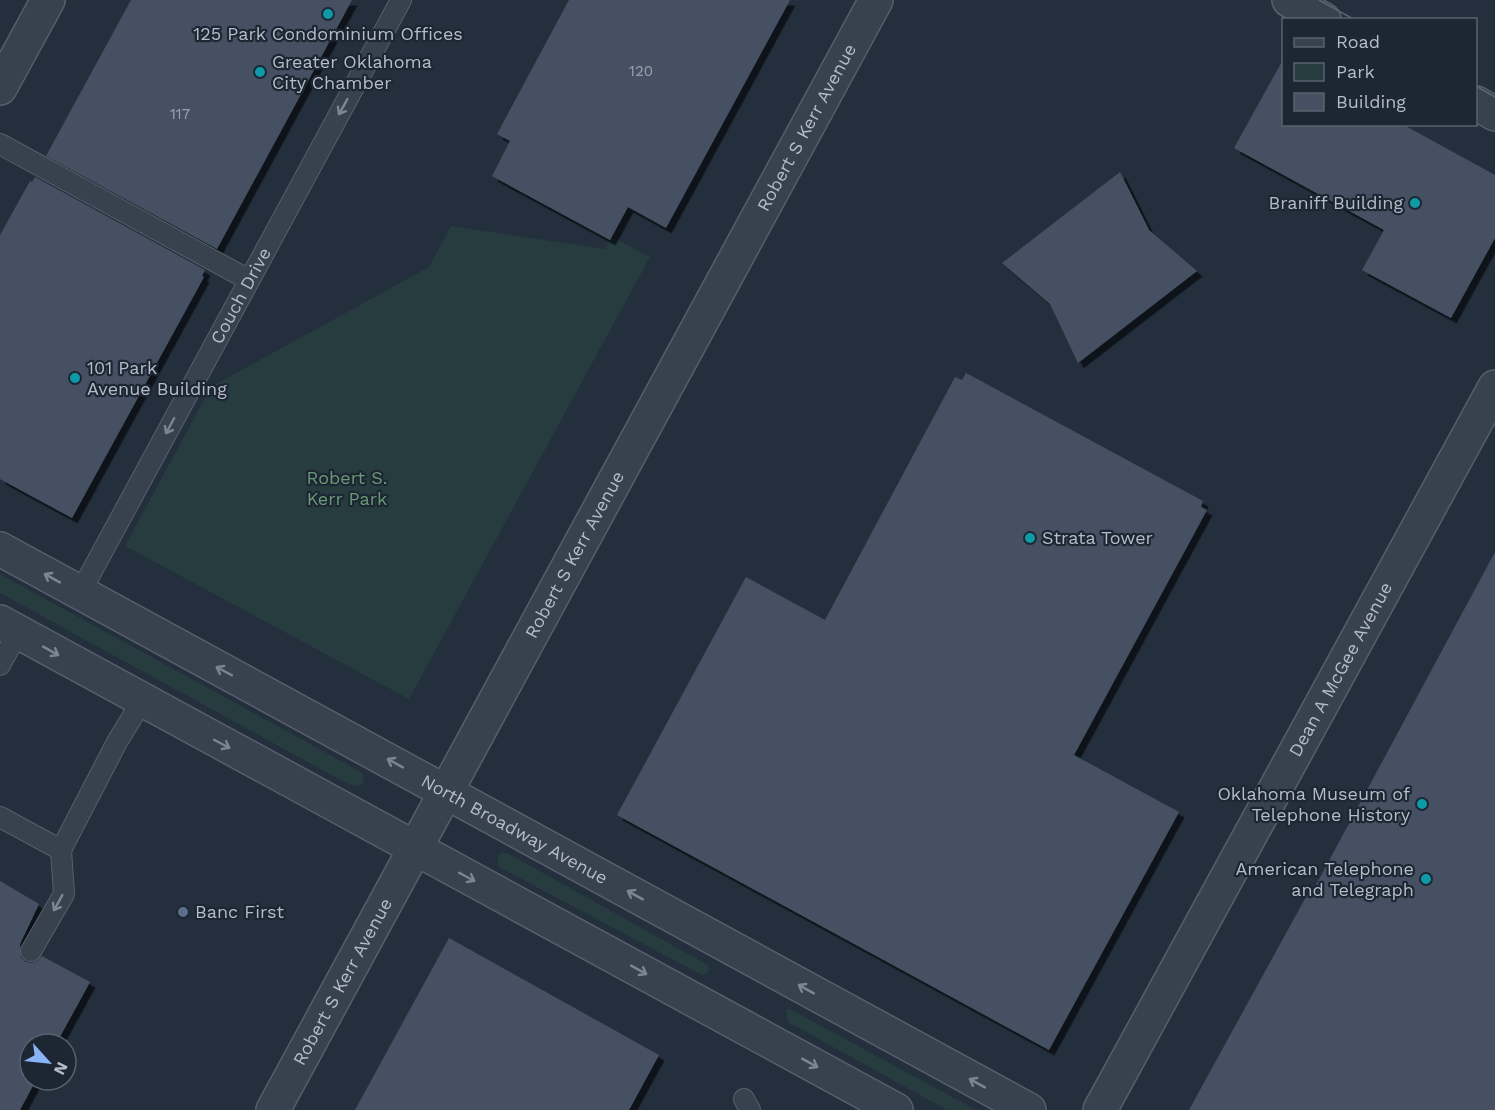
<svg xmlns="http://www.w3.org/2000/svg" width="1495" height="1110" font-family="'Work Sans',sans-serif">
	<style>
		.green { fill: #263c3f }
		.building { fill: #455162; filter: url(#shadow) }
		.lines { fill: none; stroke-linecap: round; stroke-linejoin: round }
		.service-casing { stroke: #565f6c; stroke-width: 22 }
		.tertiary-casing { stroke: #565f6c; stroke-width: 36 }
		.service { stroke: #38414e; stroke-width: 20 }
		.tertiary { stroke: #38414e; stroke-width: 33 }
		.tram { stroke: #5a6575; stroke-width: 1.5 }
		.oneway { stroke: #7c8592 }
		.culture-dot { fill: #0f9aa8; stroke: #1d2633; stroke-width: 2 }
		.service-dot { fill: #5c6f8a; stroke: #1d2633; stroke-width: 2 }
		.labels { text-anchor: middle; stroke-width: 4.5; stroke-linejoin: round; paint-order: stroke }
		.number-label { font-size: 15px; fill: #98a1af }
		.poi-label { font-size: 18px; fill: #b4bcc9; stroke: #1d2633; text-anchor: start }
		.street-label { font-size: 18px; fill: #b4bcc9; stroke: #1d2633 }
		.park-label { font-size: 18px; fill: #6b9a76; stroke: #1d2633 }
	</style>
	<defs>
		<filter id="shadow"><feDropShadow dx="5.5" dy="5.5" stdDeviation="0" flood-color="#0009"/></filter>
	</defs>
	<rect width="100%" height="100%" fill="#242f3e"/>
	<path class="green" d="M451 226 605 249 612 237 650 257 409 699 125 546 211 387 429 267Z
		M0 574 356 769 364 775 363 783 358 786 348 784 0 593Z
		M501 852 509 854 708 965V972L702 975 499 867 497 858Z
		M786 1009H790L976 1110H947L788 1022Z"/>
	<path class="building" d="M131 0H352L217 249 46 156Z
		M569 0H790L666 228 628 207 610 240 492 176 510 141 497 134Z
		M1284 58V124H1402L1495 175V238L1451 318 1362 270 1384 230 1234 148Z
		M1120 172 1149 230 1197 271 1078 363 1050 304 1002 263Z
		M35 177 205 270 202 276 204 277 72 518 0 479V235L30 181 32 182Z
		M966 373 1203 501 1201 507 1207 510 1074 755 1179 812 1049 1050 617 815 746 577 825 620 955 377 962 380Z
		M1495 552V1110H1189L1307 895 1310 896Z
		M0 881 39 904 20 944 21 957 26 962 32 963 37 961 42 956 90 982 56 1044H30V1080H36L20 1110H0Z
		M449 938 659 1055 629 1110H355Z"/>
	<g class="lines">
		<defs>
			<g id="service">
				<path d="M0 144 249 280"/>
				<path id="s1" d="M80 593 401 0"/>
				<path d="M0 665 18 632"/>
				<path d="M0 817 61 850 117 742 142 701"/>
				<path d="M31 951 64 894 61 850"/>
				<path d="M744 1099 750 1110"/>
			</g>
			<g id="tertiary">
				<path d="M1289 0 1324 20"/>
				<path d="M0 88 48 0"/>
				<path d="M1476 103 1495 114"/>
				<path id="s2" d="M0 549 1029 1110"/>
				<path d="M0 622 896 1110"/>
				<path id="s3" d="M273 1110 876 0"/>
				<path id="s4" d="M1100 1110 1495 387"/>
			</g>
		</defs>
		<use href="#service" class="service-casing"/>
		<use href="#tertiary" class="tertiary-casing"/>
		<use href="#service" class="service"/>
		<use href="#tertiary" class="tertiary"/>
		<path class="tram" d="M1319 0 1355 20
			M1476 86 1495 97"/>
	</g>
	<defs><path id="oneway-shaft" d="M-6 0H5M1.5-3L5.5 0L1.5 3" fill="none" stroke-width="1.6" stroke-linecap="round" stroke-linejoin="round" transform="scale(1.5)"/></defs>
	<g class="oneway">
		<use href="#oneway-shaft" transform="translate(343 107) rotate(119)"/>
		<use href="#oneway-shaft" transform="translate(170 426) rotate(118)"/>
		<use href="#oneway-shaft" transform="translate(52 578) rotate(-151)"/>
		<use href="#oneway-shaft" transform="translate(51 651) rotate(29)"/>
		<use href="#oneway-shaft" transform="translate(224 671) rotate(-152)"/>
		<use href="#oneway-shaft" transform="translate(222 744) rotate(28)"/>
		<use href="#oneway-shaft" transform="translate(395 763) rotate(-151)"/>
		<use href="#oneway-shaft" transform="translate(467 877) rotate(28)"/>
		<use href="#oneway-shaft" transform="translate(635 895) rotate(-151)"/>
		<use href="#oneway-shaft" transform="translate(58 903) rotate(119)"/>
		<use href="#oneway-shaft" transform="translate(639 970) rotate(29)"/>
		<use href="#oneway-shaft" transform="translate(806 989) rotate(-151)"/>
		<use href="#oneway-shaft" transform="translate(810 1063) rotate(29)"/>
		<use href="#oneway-shaft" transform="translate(977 1083) rotate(-151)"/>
	</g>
	<g class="culture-dot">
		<circle cx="328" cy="14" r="6"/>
		<circle cx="260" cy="72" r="6"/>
		<circle cx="1415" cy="203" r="6"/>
		<circle cx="75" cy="378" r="6"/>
		<circle cx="1030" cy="538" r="6"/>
		<circle cx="1422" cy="804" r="6"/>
		<circle cx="1426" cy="879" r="6"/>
	</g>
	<circle class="service-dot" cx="183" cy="912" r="6"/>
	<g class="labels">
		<g class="number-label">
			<text x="641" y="76">120</text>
			<text x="180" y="119">117</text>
		</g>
		<g class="poi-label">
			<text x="328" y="40" text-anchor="middle">125 Park Condominium Offices</text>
			<text x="272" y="68">Greater Oklahoma<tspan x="272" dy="21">City Chamber</tspan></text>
			<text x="1403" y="209" text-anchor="end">Braniff Building</text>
			<text x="87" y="374">101 Park<tspan x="87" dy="21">Avenue Building</tspan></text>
			<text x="1042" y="544">Strata Tower</text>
			<text x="1410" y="800" text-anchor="end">Oklahoma Museum of<tspan x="1410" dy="21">Telephone History</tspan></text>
			<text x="1414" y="875" text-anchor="end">American Telephone<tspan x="1414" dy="21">and Telegraph</tspan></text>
			<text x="195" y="918">Banc First</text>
		</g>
		<g class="street-label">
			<text dy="6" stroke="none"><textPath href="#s3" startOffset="1118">Robert S Kerr Avenue</textPath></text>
			<text dy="6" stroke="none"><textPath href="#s1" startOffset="338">Couch Drive</textPath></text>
			<text dy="6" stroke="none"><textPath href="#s3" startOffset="632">Robert S Kerr Avenue</textPath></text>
			<text dy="6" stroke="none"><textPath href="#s4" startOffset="502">Dean A McGee Avenue</textPath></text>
			<text dy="6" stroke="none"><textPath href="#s2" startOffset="586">North Broadway Avenue</textPath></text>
			<text dy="6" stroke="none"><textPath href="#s3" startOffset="146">Robert S Kerr Avenue</textPath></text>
		</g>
		<g class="park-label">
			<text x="347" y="484">Robert S.<tspan x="347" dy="21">Kerr Park</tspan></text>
		</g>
	</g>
	<rect x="1282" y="18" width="195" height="108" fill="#1d2633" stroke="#59626f" stroke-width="1.5"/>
	<rect x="1294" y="38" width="30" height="9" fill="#38414e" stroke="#59626f" stroke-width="1.5"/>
	<text x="1336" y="48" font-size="18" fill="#b4bcc9">Road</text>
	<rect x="1294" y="63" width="30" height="18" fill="#263c3f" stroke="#59626f" stroke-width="1.5"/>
	<text x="1336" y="78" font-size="18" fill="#b4bcc9">Park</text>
	<rect x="1294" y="93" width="30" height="18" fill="#455162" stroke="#59626f" stroke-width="1.5"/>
	<text x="1336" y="108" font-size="18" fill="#b4bcc9">Building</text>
	<g transform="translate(48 1062) rotate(117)"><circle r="28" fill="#1d2633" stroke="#59626f" stroke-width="1.5"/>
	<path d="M0-4.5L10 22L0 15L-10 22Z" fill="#8ab4f8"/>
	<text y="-9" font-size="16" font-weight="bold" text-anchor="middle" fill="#b4bcc9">N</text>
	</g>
</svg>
